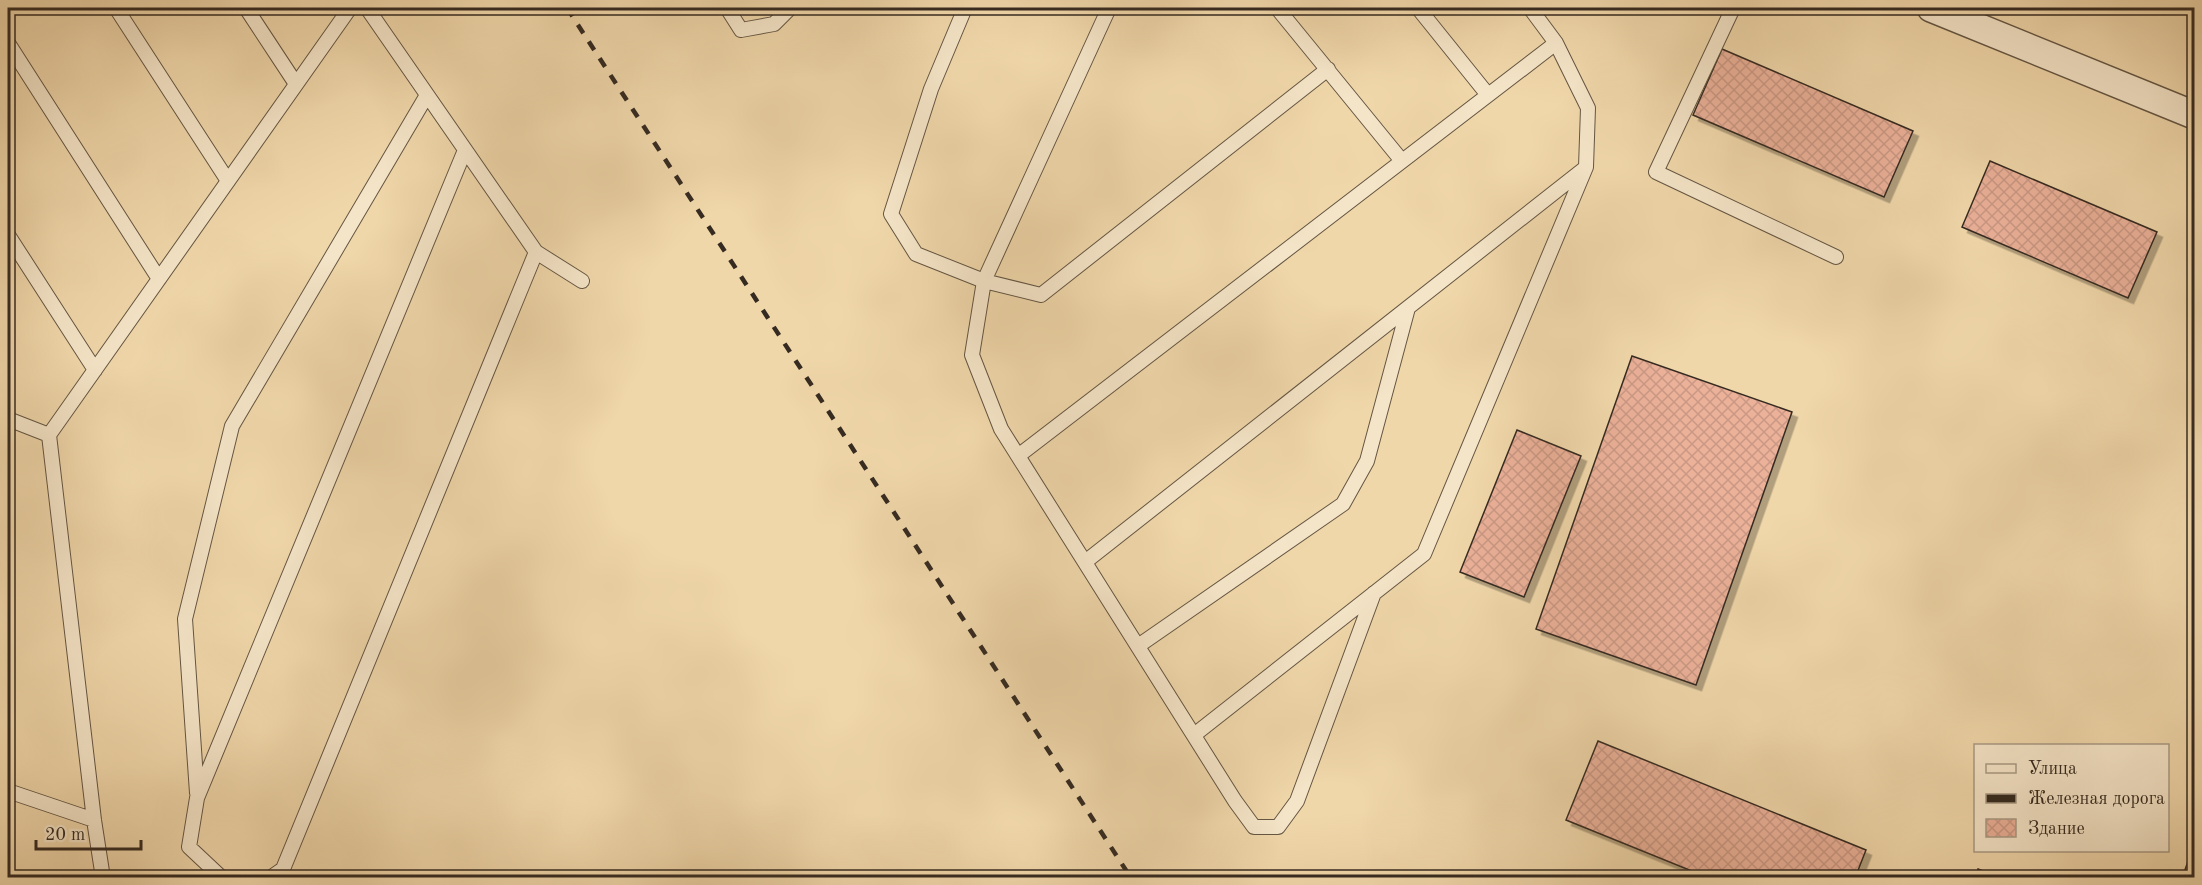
<svg xmlns="http://www.w3.org/2000/svg" width="2202" height="885" font-family="'Old Standard TT',serif">
	<style>
		.building { fill: url(#building-cross-hatch); stroke: #362b21; stroke-width: 1.5; filter: url(#shadow) }
		.lines { fill: none; stroke-linecap: round; stroke-linejoin: round }
		.service-casing { stroke: #645643; stroke-width: 16 }
		.minor-casing { stroke: #645643; stroke-width: 30 }
		.service { stroke: #f5e5c8; stroke-width: 14 }
		.minor { stroke: #f5e5c8; stroke-width: 27 }
		.rail { stroke: #362b21; stroke-width: 4.5; stroke-dasharray: 10 10; stroke-linecap: butt }
	</style>
	<defs>
		<pattern id="building-cross-hatch" width="8" height="8" patternUnits="userSpaceOnUse" patternTransform="scale(1.5)"><rect width="8" height="8" fill="#ebb199"/><path d="M0 0l8 8M0 8l8-8" fill="none" stroke="#ca9884"/></pattern>
		<filter id="shadow"><feDropShadow dx="5.5" dy="5.5" stdDeviation="0" flood-color="#0004"/></filter>
	</defs>
	<rect width="100%" height="100%" fill="#f0d7aa"/>
	<filter id="stains"><feTurbulence type="fractalNoise" baseFrequency=".00333" numOctaves="4"/><feColorMatrix values="0 0 0 0 .2 0 0 0 0 .09 0 0 0 0 .02 0 0 0 .5 -.17"/></filter>
	<radialGradient id="worn" r=".72"><stop offset=".6" stop-color="#630" stop-opacity="0"/><stop offset="1" stop-color="#630" stop-opacity=".3"/></radialGradient>
	<path class="building" d="M1722 49 1913 131 1884 197 1693 115Z
		M1990 161 2157 232 2128 298 1962 227Z
		M1632 356 1792 412 1696 685 1536 629Z
		M1517 430 1581 456 1524 597 1460 572Z
		M1598 741 1866 850 1855 878H1709L1566 820Z
		M2194 845V878H2182Z
		M1978 869 2001 878H1975Z"/>
	<g class="lines">
		<defs>
			<path id="service" d="M116 8 228 181
				M246 8 296 84
				M727 8 741 30 774 24 790 8
				M965 8 931 89 891 214 916 254 984 281 1041 295 1328 69
				M1109 8 984 281 972 355 1001 429 1235 801 1254 827H1278L1297 801 1374 593
				M1277 8 1402 161
				M1418 8 1488 95
				M1733 8 1656 172 1836 257
				M8 43 159 279
				M8 235 95 370
				M536 252 582 281
				M8 419 49 435
				M1018 456 1556 43
				M1085 562 1584 169
				M1138 646 1343 504 1367 461 1408 308
				M1194 735 1424 554 1586 167 1588 108 1556 43 1530 8
				M8 791 94 820
				M197 793 185 619 232 426 427 95
				M103 878 94 820 49 435 350 8
				M222 878 189 847 197 798 465 150
				M270 878 283 869 536 252 367 8"/>
			<path id="minor" d="M1931 8 2194 115"/>
		</defs>
		<use href="#service" class="service-casing"/>
		<use href="#minor" class="minor-casing"/>
		<use href="#service" class="service"/>
		<use href="#minor" class="minor"/>
		<path class="rail" d="M567 8 1131 878"/>
	</g>
	<rect width="2202" height="885" fill="none" stroke="#f0d7aa" stroke-width="30"/>
	<rect x="9" y="9" width="2184" height="867" fill="none" stroke="#362b21" stroke-width="3"/>
	<rect x="15" y="15" width="2172" height="855" fill="none" stroke="#362b21" stroke-width="1.5"/>
	<rect x="1974" y="744" width="195" height="108" fill="#f5e5c8" stroke="#a99b85" stroke-width="1.5"/>
	<rect x="1986" y="764" width="30" height="9" fill="#f5e5c8" stroke="#a99b85" stroke-width="1.5"/>
	<text x="2028" y="774" font-size="18" fill="#362b21">Улица</text>
	<rect x="1986" y="794" width="30" height="9" fill="#362b21" stroke="#a99b85" stroke-width="1.5"/>
	<text x="2028" y="804" font-size="18" fill="#362b21">Железная дорога</text>
	<rect x="1986" y="819" width="30" height="18" fill="url(#building-cross-hatch)" stroke="#a99b85" stroke-width="1.5"/>
	<text x="2028" y="834" font-size="18" fill="#362b21">Здание</text>
	<path d="M36 840v9h105v-9" fill="none" stroke="#362b21" stroke-width="3"/>
	<text x="45" y="840" font-size="18" fill="#362b21" stroke="#f5e5c8" stroke-width="4.5" paint-order="stroke">20 m</text>
	<rect width="100%" height="100%" filter="url(#stains)"/>
	<rect width="100%" height="100%" fill="url(#worn)"/>
</svg>
